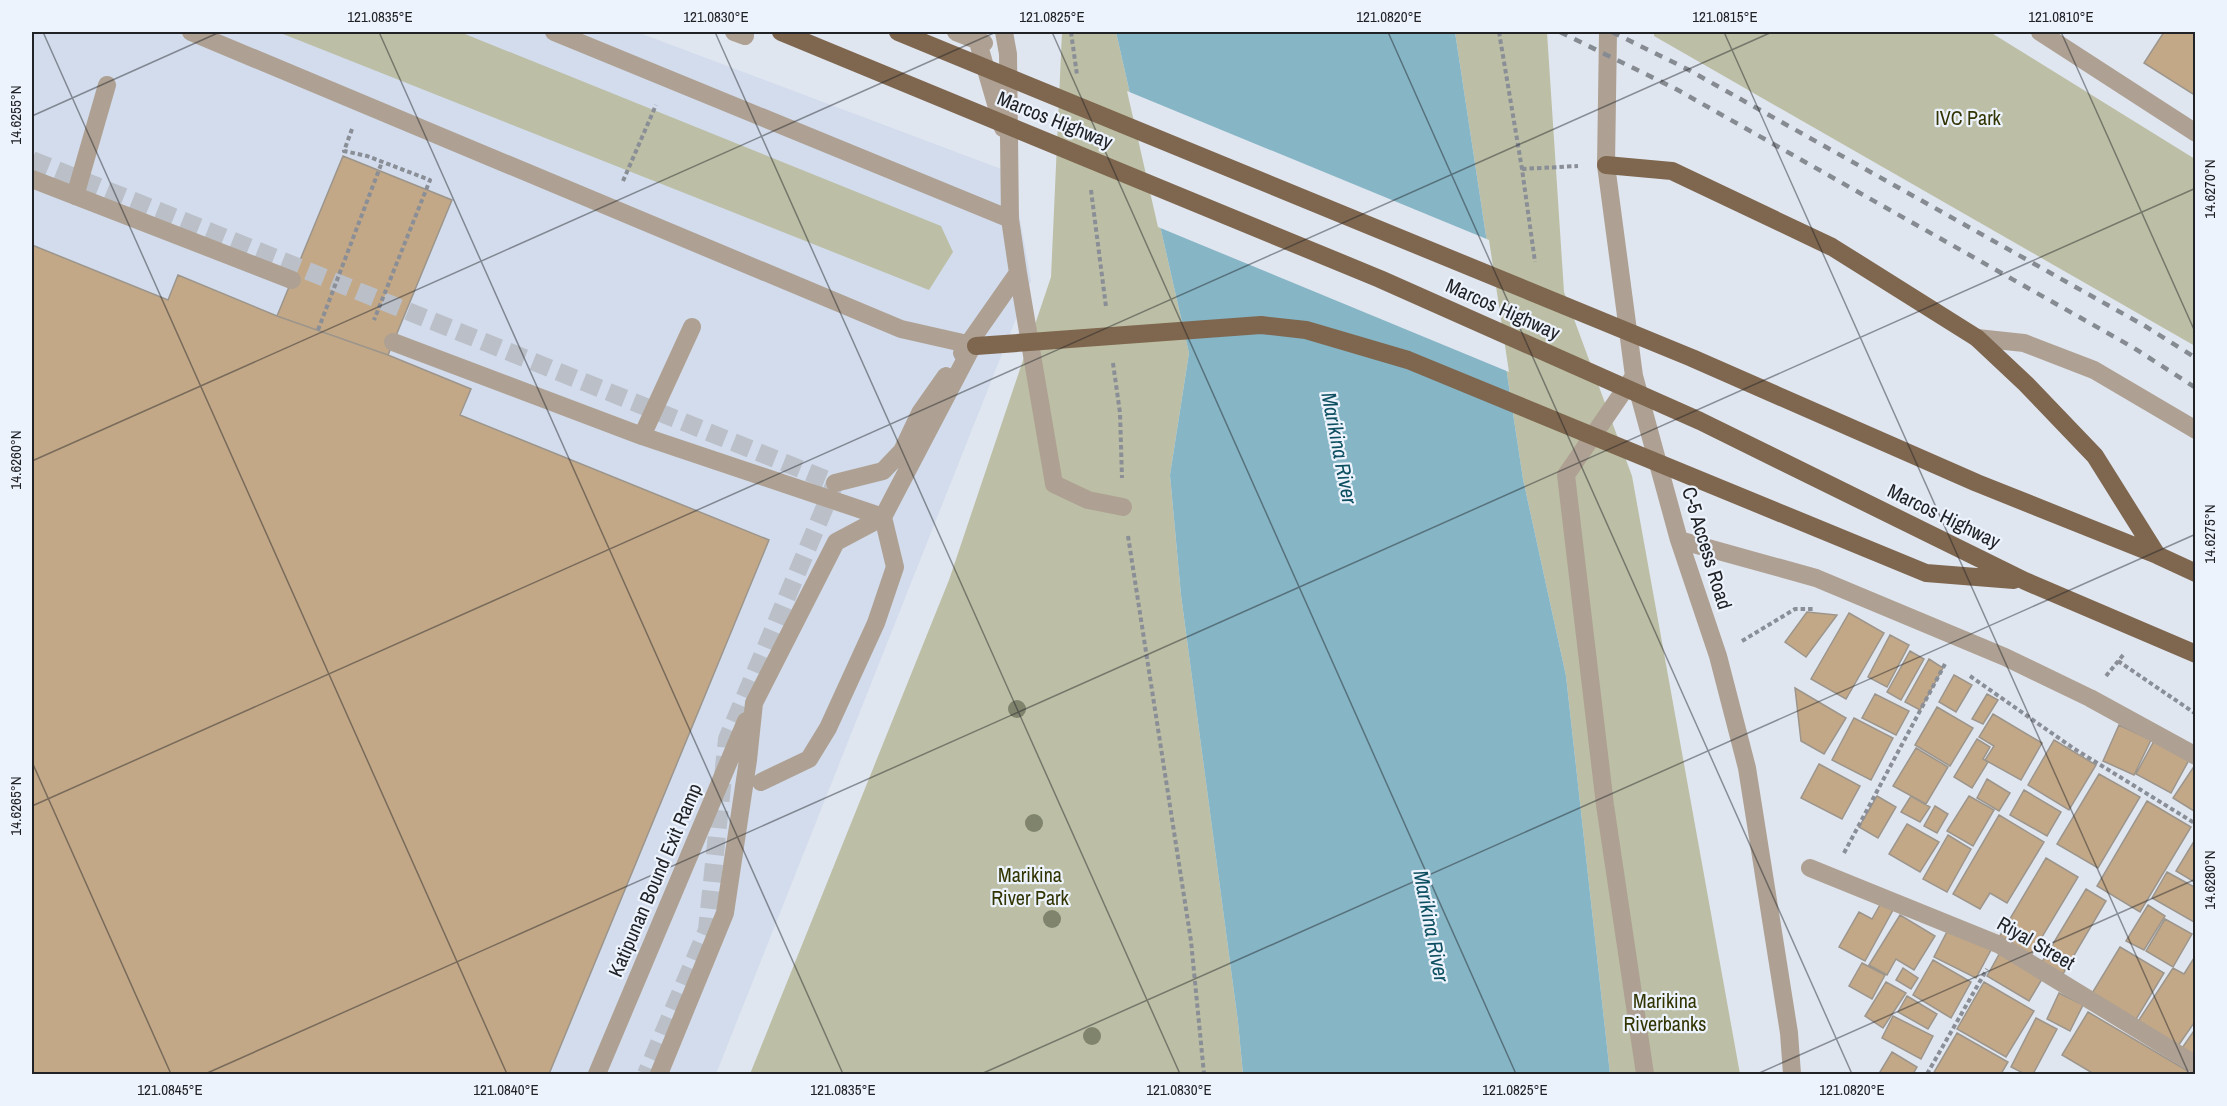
<svg xmlns="http://www.w3.org/2000/svg" width="2227" height="1106" font-family="'Archivo Narrow',sans-serif">
	<style>
		.built { fill: #d2dcec }
		.green { fill: #bcbfa5 }
		.water { fill: #86b5c5 }
		.pier { fill: #e0e6f0 }
		.building { fill: #c3a887; stroke: #9c958c; stroke-width: 1.5 }
		.lines { fill: none; stroke-linecap: round; stroke-linejoin: round }
		.minor-tunnel { stroke: #babfc8; stroke-width: 18; stroke-dasharray: 18 9; stroke-linecap: butt }
		.path { stroke: #8a8e96; stroke-width: 4; stroke-dasharray: 4.5 3; stroke-linecap: butt }
		.minor { stroke: #aea193; stroke-width: 18 }
		.major { stroke: #7f674f; stroke-width: 18 }
		.rail { stroke: #868b92; stroke-width: 4.5; stroke-dasharray: 8 8; stroke-linecap: butt }
		.tree { fill: #80846d }
		.ticks { fill: none; stroke: #202226; stroke-width: 1.5; stroke-opacity: 0.45 }
		.labels { text-anchor: middle; stroke-width: 4.5; stroke-linejoin: round; paint-order: stroke }
		.park-label { font-size: 20px; fill: #323402; stroke: #edf3fd }
		.street-label { font-size: 20px; fill: #202226; stroke: #edf3fd }
		.water-label { font-size: 21px; font-style: italic; fill: #0d4f61; stroke: #edf3fd }
		.neatline { fill: none; stroke: #202226; stroke-width: 2 }
		.ticks-label { font-size: 15px; text-anchor: middle; fill: #202226 }
	</style>
	<rect width="100%" height="100%" fill="#e0e6f0"/>
	<path class="built" d="M32 32H637L1012 173 1031 281 716 1074H32Z"/>
	<path class="green" d="M278 32H460L941 226 953 252 929 290Z
		M1062 32H1116L1189 353 1170 475 1181 595 1238 1022 1243 1074H750L949 580 1051 277Z
		M1455 32H1547L1564 292 1632 476 1740 1074H1610L1566 676 1523 479Z
		M1654 32H1990L2195 159V346L1654 36Z"/>
	<path class="water" d="M1116 32H1455L1523 479 1566 676 1610 1074H1243L1238 1022 1181 595 1170 475 1189 353Z"/>
	<path class="pier" d="M1127 91 1489 240 1509 372 1158 227Z"/>
	<path class="building" d="M2164 32H2196V96L2144 63Z
		M343 156 452 200 388 355 277 316Z
		M32 245 168 300 178 275 277 316 388 355 471 389 460 415 769 540 549 1074H32Z
		M1807 612 1837 615 1806 657 1785 642Z
		M1849 613 1884 633 1846 699 1811 679Z
		M1890 635 1909 645 1887 687 1868 677Z
		M1910 651 1924 659 1901 700 1887 692Z
		M1929 659 1943 668 1920 710 1905 702Z
		M1954 675 1972 685 1956 712 1939 702Z
		M1795 688 1846 718 1824 754 1801 741Z
		M1875 694 1909 711 1896 735 1862 718Z
		M1987 694 1998 700 1983 724 1972 719Z
		M1937 707 1973 728 1950 766 1915 745Z
		M1993 714 2042 743 2021 780 1985 760 1994 746 1979 737Z
		M1854 718 1893 738 1871 780 1832 760Z
		M2119 725 2151 740 2134 775 2103 761Z
		M1977 739 1990 747 1983 759 1988 762 1972 788 1954 777Z
		M2054 740 2096 765 2069 810 2028 785Z
		M2154 741 2189 760 2171 793 2136 774Z
		M1916 748 1948 767 1926 804 1893 786Z
		M1819 764 1860 786 1842 819 1801 798Z
		M2195 765 2196 809 2194 811 2173 798Z
		M2099 774 2140 797 2098 868 2057 844Z
		M1987 779 2010 793 1999 811 1977 798Z
		M2024 790 2061 812 2047 836 2010 815Z
		M1877 796 1896 807 1878 838 1859 827Z
		M1911 796 1930 807 1920 822 1901 812Z
		M1969 796 1994 810 1973 846 1947 831Z
		M2147 801 2191 827 2140 912 2097 886Z
		M1935 806 1948 814 1937 833 1924 826Z
		M1999 815 2044 842 2007 903 1990 893 1980 909 1953 894Z
		M1907 824 1939 842 1920 872 1889 854Z
		M1948 835 1971 849 1947 892 1923 879Z
		M2196 838V883L2176 871Z
		M2046 858 2078 877 2030 957 1998 939Z
		M2167 872 2196 888 2194 922 2152 898Z
		M2086 889 2106 901 2063 974 2042 962Z
		M1881 903 1893 910 1865 961 1839 947 1859 912 1872 919Z
		M2148 905 2165 916 2144 950 2126 941Z
		M1900 915 1935 936 1914 970 1896 959 1887 975 1869 965Z
		M2165 919 2192 934 2173 967 2146 951Z
		M1950 926 1992 948 1976 978 1934 957Z
		M2120 947 2164 973 2135 1021 2091 995Z
		M2002 949 2045 974 2029 1001 1987 976Z
		M2194 958 2196 1020 2176 1049 2137 1023 2173 968 2184 974Z
		M1933 960 1971 982 1951 1018 1913 995Z
		M1862 963 1885 975 1872 999 1849 986Z
		M1903 968 1918 978 1911 989 1896 980Z
		M1886 982 1906 993 1883 1028 1865 1016Z
		M1984 982 2034 1011 2006 1057 1957 1029Z
		M2059 993 2083 1005 2070 1031 2047 1019Z
		M1907 996 1937 1014 1928 1029 1898 1012Z
		M2088 1012 2188 1071 2186 1074H2094L2062 1055Z
		M1893 1016 1933 1036 1921 1059 1882 1038Z
		M2036 1018 2057 1029 2033 1074H2025L2011 1067Z
		M2196 1028V1057L2182 1048Z
		M1957 1033 2008 1062 2001 1074H1933Z
		M1892 1052 1917 1067 1913 1074H1884L1880 1072Z"/>
	<g class="lines">
		<path class="minor-tunnel" d="M32 160 835 483 727 739 707 930 646 1074"/>
		<path class="path" d="M1071 32 1077 75
			M1499 32 1522 169 1535 262
			M352 129 344 151 367 156 430 180 374 320
			M1522 169 1578 166
			M623 181 656 105
			M1091 190 1106 307
			M318 330 382 162
			M1113 363 1120 413 1122 478
			M1128 536 1191 941 1204 1074
			M1742 641 1795 609H1813
			M2118 661 2196 714
			M1970 676 2073 748 2196 824
			M2106 676 2124 654
			M1844 853 1945 664
			M1927 1074 1987 969"/>
		<path class="minor" d="M191 32 901 329 976 346
			M554 32 1010 219
			M734 32 745 36V32
			M956 32 984 43
			M975 32 1003 128
			M1608 32 1606 165 1634 376 1679 540 1718 656 1747 768 1789 1033 1792 1074
			M2040 32 2196 133
			M32 179 292 280
			M75 196 107 85
			M1018 273 1054 484 1088 500 1123 507
			M1977 338 2024 343 2094 370 2196 430
			M393 342 642 436 883 517
			M962 353 1018 273 1010 219 1008 54 1004 32
			M1634 376 1566 475 1605 805 1645 1074
			M642 436 692 327
			M835 483 883 471 902 451 920 413 946 376
			M1679 540 1816 578 2005 657 2090 698 2196 756
			M761 782 809 759 828 728 876 623 895 567 883 517
			M1810 868 2000 945 2196 1065
			M597 1074 746 721
			M659 1074 725 913 748 760 754 703 836 542 883 517 973 345"/>
		<path class="major" d="M781 32 1380 279 1700 421 2025 581 2196 654
			M898 32 1692 358 1977 483 2157 555 2196 573
			M1606 165 1672 171 1832 247 1977 338 2026 384 2095 456 2157 555
			M976 346 1261 325 1306 330 1408 360 1926 573 2014 580"/>
		<path class="rail" d="M1560 32 1676 89 2134 348 2196 388
			M1612 32 1687 69 2145 326 2196 358"/>
	</g>
	<g class="tree">
		<circle cx="1017" cy="709" r="9"/>
		<circle cx="1034" cy="823" r="9"/>
		<circle cx="1052" cy="919" r="9"/>
		<circle cx="1092" cy="1036" r="9"/>
	</g>
	<path class="ticks" d="M43 32 507 1074M379 32 843 1074M715 32 1180 1074M1052 32 1516 1074M1388 32 1852 1074M1724 32 2189 1074M2061 32 2196 334M32 116 220 32M32 461 996 32M32 762 171 1074M32 806 1772 32M205 1074 2196 188M981 1074 2196 534M1757 1074 2196 879"/>
	<g class="labels">
		<g class="park-label">
			<text x="1968" y="125">IVC Park</text>
			<text x="1030" y="882">Marikina<tspan x="1030" dy="23">River Park</tspan></text>
			<text x="1665" y="1008">Marikina<tspan x="1665" dy="23">Riverbanks</tspan></text>
		</g>
		<g class="street-label">
			<text transform="translate(1055 120) rotate(22)" y="7">Marcos Highway</text>
			<text transform="translate(1503 309) rotate(24)" y="7">Marcos Highway</text>
			<text transform="translate(1944 516) rotate(26)" y="7">Marcos Highway</text>
			<text transform="translate(1707 548) rotate(73)" y="7">C-5 Access Road</text>
			<text transform="translate(655 880) rotate(-67)" y="7">Katipunan Bound Exit Ramp</text>
			<text transform="translate(2036 943) rotate(30)" y="7">Riyal Street</text>
		</g>
		<g class="water-label">
			<text transform="translate(1339 448) rotate(79)" y="7">Marikina River</text>
			<text transform="translate(1431 926) rotate(79)" y="7">Marikina River</text>
		</g>
	</g>
	<rect width="2227" height="1106" fill="none" stroke="#edf3fd" stroke-width="66"/>
	<rect x="33" y="33" width="2161" height="1040" class="neatline"/>
	<g class="ticks-label">
		<text x="380" y="22">121.0835°E</text>
		<text x="716" y="22">121.0830°E</text>
		<text x="1052" y="22">121.0825°E</text>
		<text x="1389" y="22">121.0820°E</text>
		<text x="1725" y="22">121.0815°E</text>
		<text x="2061" y="22">121.0810°E</text>
		<text transform="translate(16 115) rotate(-90)" y="5">14.6255°N</text>
		<text transform="translate(2210 189) rotate(-90)" y="5">14.6270°N</text>
		<text transform="translate(16 460) rotate(-90)" y="5">14.6260°N</text>
		<text transform="translate(2210 534) rotate(-90)" y="5">14.6275°N</text>
		<text transform="translate(16 806) rotate(-90)" y="5">14.6265°N</text>
		<text transform="translate(2210 880) rotate(-90)" y="5">14.6280°N</text>
		<text x="170" y="1095">121.0845°E</text>
		<text x="506" y="1095">121.0840°E</text>
		<text x="843" y="1095">121.0835°E</text>
		<text x="1179" y="1095">121.0830°E</text>
		<text x="1515" y="1095">121.0825°E</text>
		<text x="1852" y="1095">121.0820°E</text>
	</g>
</svg>
